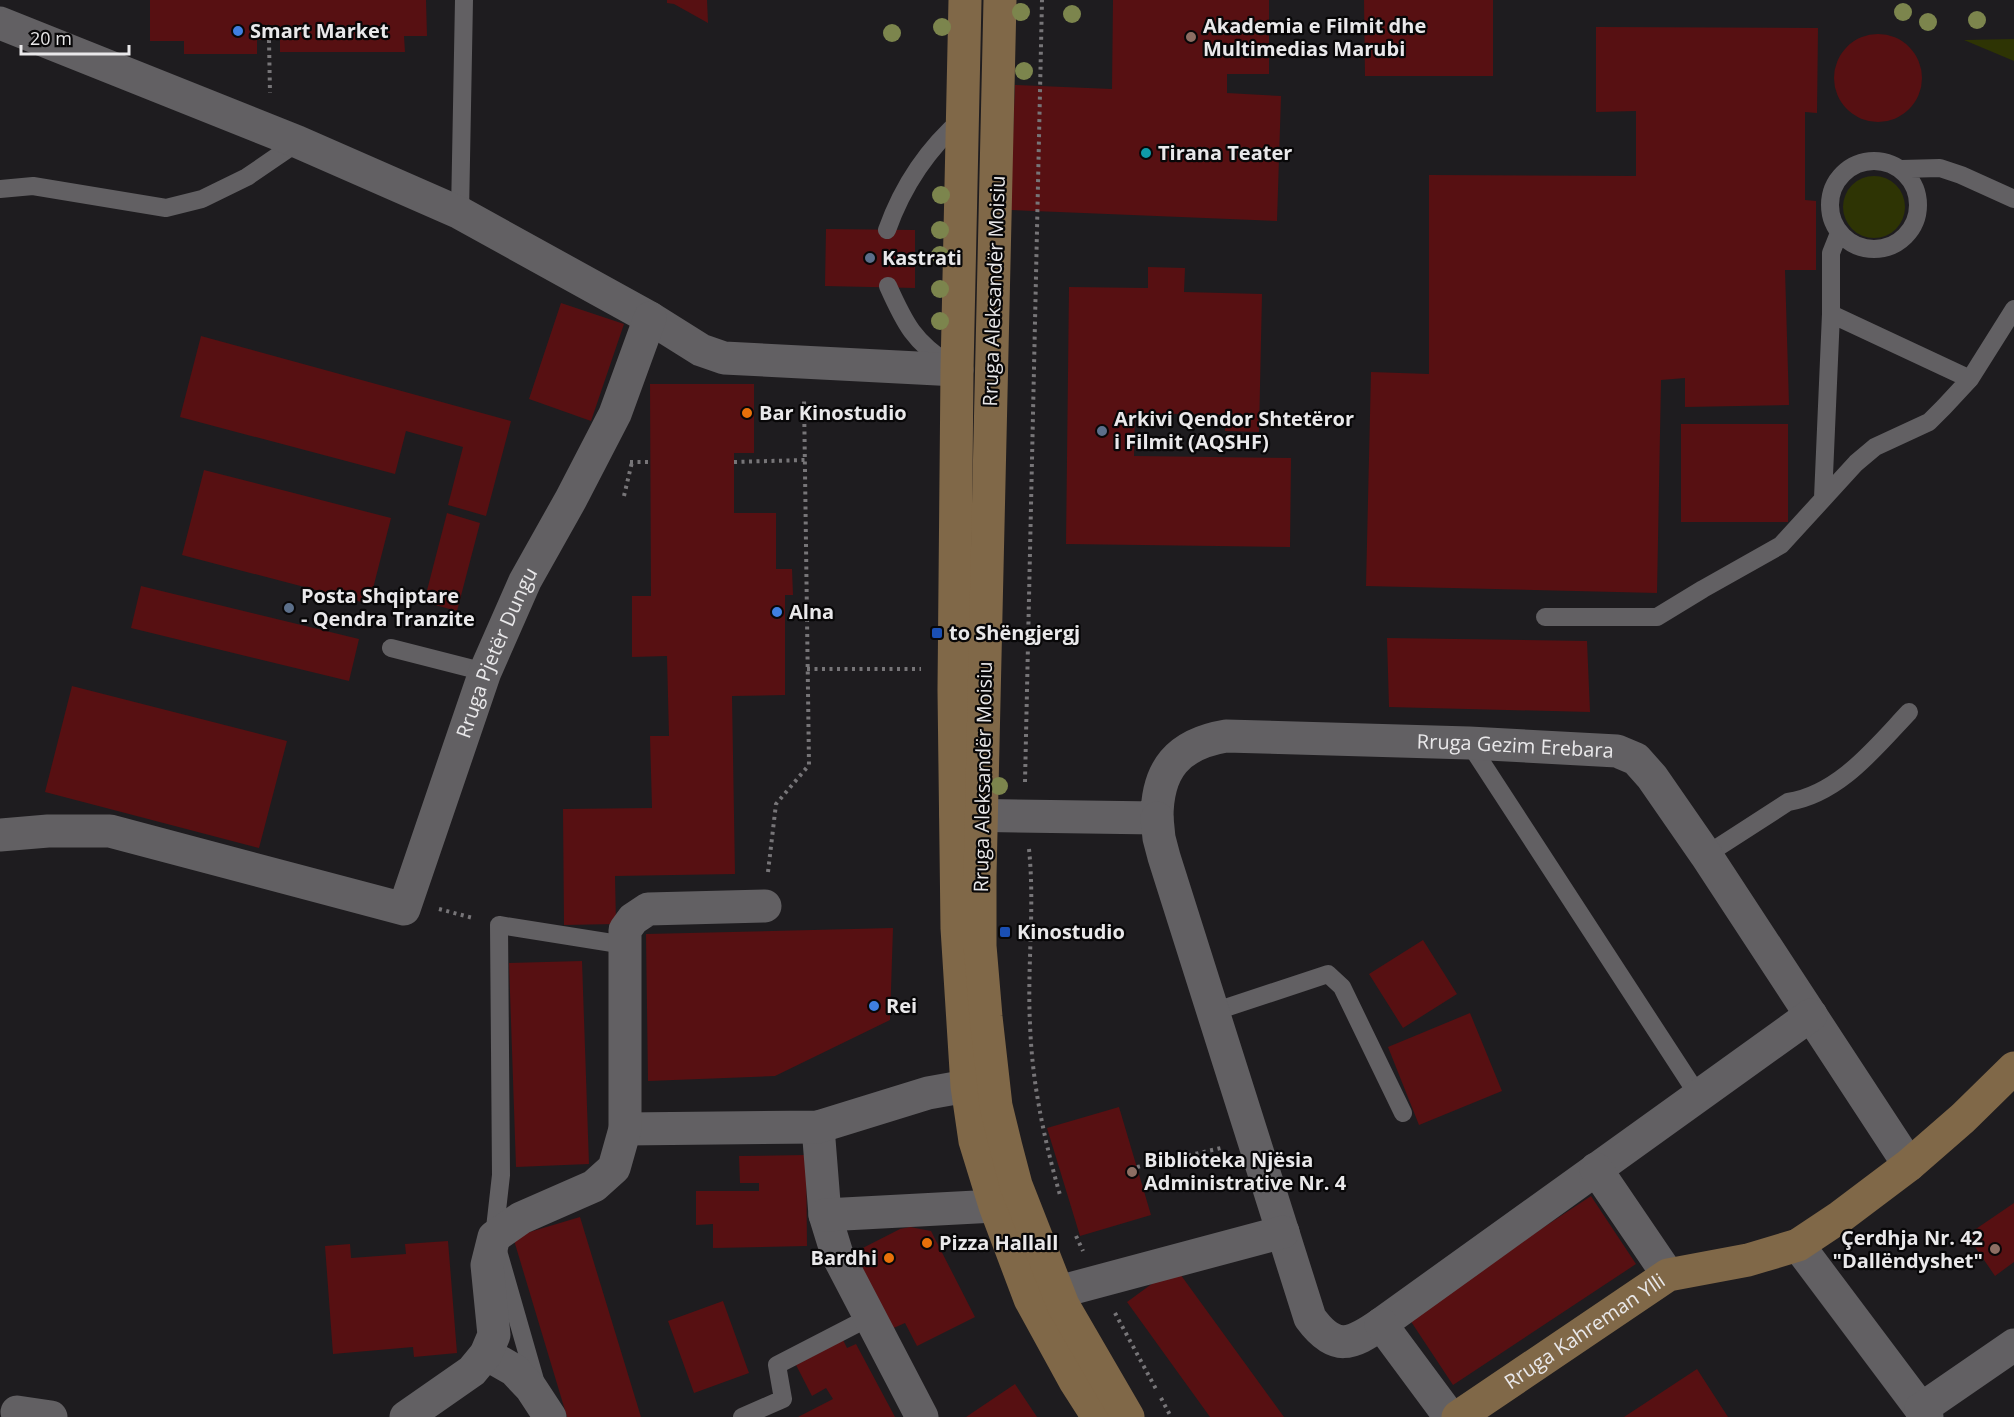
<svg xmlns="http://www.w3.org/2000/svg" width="2014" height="1417" font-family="'Open Sans',sans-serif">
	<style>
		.green { fill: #2e3404 }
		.building { fill: #571012 }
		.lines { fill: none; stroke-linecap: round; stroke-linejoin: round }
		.path { stroke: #777578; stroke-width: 4; stroke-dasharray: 3 4.5; stroke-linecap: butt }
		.lane { stroke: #626063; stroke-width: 18 }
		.street { stroke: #626063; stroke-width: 33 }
		.secondary { stroke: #806848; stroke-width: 33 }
		.tree { fill: #7c854d }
		.shop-dot { fill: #3f7fe0; stroke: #080708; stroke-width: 2 }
		.education-dot { fill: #8d6e63; stroke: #080708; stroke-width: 2 }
		.culture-dot { fill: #0f9aa8; stroke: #080708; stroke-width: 2 }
		.service-dot { fill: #5c6f8a; stroke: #080708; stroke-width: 2 }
		.food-dot { fill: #e8710a; stroke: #080708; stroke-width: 2 }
		.transit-dot { fill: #1a4fb4; stroke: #080708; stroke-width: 2 }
		.labels { text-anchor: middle; stroke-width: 4.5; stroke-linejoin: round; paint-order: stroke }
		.poi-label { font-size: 20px; font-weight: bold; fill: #e9e8ea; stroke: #080708; text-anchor: start }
		.street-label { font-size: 20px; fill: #e9e8ea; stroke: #080708 }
	</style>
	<rect width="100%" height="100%" fill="#1e1c1f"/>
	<path class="green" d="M2014 39V61L1964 40Z
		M1843 207a31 31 0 1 1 62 0a31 31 0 1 1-62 0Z"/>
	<path class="building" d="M150 0H426L427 36H404L405 52H280V40H257V54H184V41H150Z
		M667 0H707L708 23 674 4 667 3Z
		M1113 0H1269V74H1227V93L1281 96 1277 221 1010 210 1015 85 1112 89Z
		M1364 0H1493V76H1365Z
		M1596 27 1818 28 1817 113 1805 112V200L1816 201V270H1785L1789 405 1685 407V378L1661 380 1657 593 1366 586 1371 372 1429 374V175L1636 176V111L1596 112Z
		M1834 78a44 44 0 1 1 88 0a44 44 0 1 1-88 0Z
		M826 229 915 230V288L825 286Z
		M1148 267 1185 268 1184 292 1262 294 1259 432 1225 431V415L1135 413 1134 456 1291 458 1290 547 1066 544 1069 287 1148 288Z
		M561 303 624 324 591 421 529 399Z
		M201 336 511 421 486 516 448 505 463 447 406 431 395 474 180 417Z
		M650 384H754V453H734V513H776V569H792L793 595H785V695L732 696 735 874 615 876 616 924 564 925 563 809 652 808 650 736H669L667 656 632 657V596H651Z
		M1681 424H1788V522H1681Z
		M204 470 391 518 369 604 182 555Z
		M447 513 480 523 457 611 424 602Z
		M141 586 359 639 349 681 131 628Z
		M1387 638 1587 641 1590 712 1389 707Z
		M72 686 287 741 259 848 45 792Z
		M893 928 890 1020 775 1076 648 1081 646 934Z
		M1423 940 1457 994 1403 1028 1369 974Z
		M582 961 589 1164 516 1167 509 963Z
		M1470 1013 1502 1091 1419 1125 1388 1047Z
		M1119 1107 1151 1215 1080 1236 1047 1128Z
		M806 1155 807 1246 713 1248V1224L696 1225V1191H759V1183H740L739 1156Z
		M1591 1196 1636 1264 1453 1385 1408 1317Z
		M2014 1203V1262L1995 1276 1967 1235Z
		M580 1217 641 1417H567L513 1237Z
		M910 1227 931 1231 975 1317 917 1346 905 1323 889 1330 851 1254 900 1229Z
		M448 1241 457 1353 414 1357 413 1347 333 1354 325 1246 350 1244 351 1258 406 1254 405 1244Z
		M1175 1267 1284 1417H1210L1127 1302Z
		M723 1301 749 1373 694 1393 668 1321Z
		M843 1340 847 1348 856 1344 895 1417H798L833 1399 826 1388 812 1396 796 1365Z
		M1697 1369 1728 1417H1624Z
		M1015 1384 1037 1417H966Z"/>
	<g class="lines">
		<path class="path" d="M269 40 270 93
			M630 462H651
			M734 462 805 460
			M624 496 632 462
			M807 669H921
			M1025 782 1042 0
			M1029 849C1035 908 1027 966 1030 1024 1032 1083 1044 1139 1060 1195
			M768 872 776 804 809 765 804 397
			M439 909 473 918
			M1137 1167 1221 1148
			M1076 1236 1083 1251
			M1115 1313 1156 1389
			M1161 1398 1171 1417"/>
		<path class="lane" d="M1830 205a44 44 0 1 1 88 0a44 44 0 1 1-88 0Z
			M1901 169 1940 168 1961 175 2014 199
			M0 189 33 186 166 208 202 199 247 177 298 142
			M460 213 464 0
			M887 230C903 185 927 149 963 118
			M888 286C905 324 914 342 950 365
			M1831 314V253L1839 233
			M1823 498 1831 314 1970 379
			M1545 617H1657L1703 589 1781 545 1856 463 1875 447 1929 422 1944 407 1970 379 2014 309
			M391 648 485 672
			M1469 743 1698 1095
			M1706 855 1788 802C1839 794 1875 748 1909 712
			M1213 1012 1328 974 1342 987 1403 1113
			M537 1387 494 1237 501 1175 499 925 625 945
			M742 1417 783 1399 777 1365 870 1317"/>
		<g class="street">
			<path d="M0 23 298 142 460 213 650 318 701 350 724 358 957 370"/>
			<path id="s1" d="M956 815 1157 818C1157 769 1178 744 1226 736L1469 743 1617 751 1636 759 1652 777 1706 855 1909 1165"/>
			<path d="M1157 818 1159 838 1164 857 1310 1318C1335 1352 1351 1345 1381 1324L1811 1015"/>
			<path id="s2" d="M0 835 48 831H110L404 909 485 672 525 581 571 499 615 414 650 318"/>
			<path d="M818 1127 825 1215 837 1254 922 1417"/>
			<path d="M625 1129 818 1127 928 1093 967 1086"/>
			<path d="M1596 1169 1668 1275"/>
			<path d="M825 1215 995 1206"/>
			<path d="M1798 1245 1927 1417"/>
			<path d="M1032 1299 1283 1232"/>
			<path d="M1381 1324 1450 1417"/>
			<path d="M486 1354 514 1370 531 1388 550 1417"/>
			<path d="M1921 1409 2014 1345"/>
			<path d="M17 1412 51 1417"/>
			<path d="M406 1417 472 1371 486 1354 494 1335 487 1265 494 1237 521 1218 594 1186 614 1168 625 1129V930L633 919 648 909 765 906"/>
		</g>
		<g class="secondary">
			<path d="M965 0 957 370 954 690 957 928 967 1086 975 1141 995 1206 1030 1299 1075 1381 1098 1417"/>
			<path d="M1000 0 980 876V946L986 1017 996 1106 1006 1147 1016 1185 1063 1305 1128 1417"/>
			<path id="s3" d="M1458 1417 1668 1275 1748 1260 1798 1245 1840 1217 1909 1165 1963 1118 2014 1068"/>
		</g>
	</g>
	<g class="tree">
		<circle cx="1021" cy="12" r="9"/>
		<circle cx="1903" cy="12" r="9"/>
		<circle cx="1072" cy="14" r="9"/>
		<circle cx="1977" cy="20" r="9"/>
		<circle cx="1928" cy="22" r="9"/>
		<circle cx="942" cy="27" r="9"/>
		<circle cx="892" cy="33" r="9"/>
		<circle cx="1024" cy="71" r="9"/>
		<circle cx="941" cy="195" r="9"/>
		<circle cx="940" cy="230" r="9"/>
		<circle cx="940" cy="255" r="9"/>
		<circle cx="940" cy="289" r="9"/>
		<circle cx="940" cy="321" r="9"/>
		<circle cx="999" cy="786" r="9"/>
	</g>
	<g class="shop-dot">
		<circle cx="238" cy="31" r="6"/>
		<circle cx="777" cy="612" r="6"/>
		<circle cx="874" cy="1006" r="6"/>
	</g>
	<g class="education-dot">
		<circle cx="1191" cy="37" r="6"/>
		<circle cx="1132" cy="1172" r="6"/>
		<circle cx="1995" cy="1249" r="6"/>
	</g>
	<circle class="culture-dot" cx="1146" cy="153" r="6"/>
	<g class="service-dot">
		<circle cx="870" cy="258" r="6"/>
		<circle cx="1102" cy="431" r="6"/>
		<circle cx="289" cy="608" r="6"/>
	</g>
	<g class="food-dot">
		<circle cx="747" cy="413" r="6"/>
		<circle cx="927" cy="1243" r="6"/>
		<circle cx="889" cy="1258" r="6"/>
	</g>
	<g class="transit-dot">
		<rect x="931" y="627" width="12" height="12" rx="3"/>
		<rect x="999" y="926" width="12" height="12" rx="3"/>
	</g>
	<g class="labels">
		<g class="poi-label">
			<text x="1203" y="33">Akademia e Filmit dhe<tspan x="1203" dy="23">Multimedias Marubi</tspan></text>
			<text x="250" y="38">Smart Market</text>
			<text x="1158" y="160">Tirana Teater</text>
			<text x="882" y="265">Kastrati</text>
			<text x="759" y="420">Bar Kinostudio</text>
			<text x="1114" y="426">Arkivi Qendor Shtetëror<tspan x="1114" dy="23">i Filmit (AQSHF)</tspan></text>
			<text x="301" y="603">Posta Shqiptare<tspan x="301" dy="23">- Qendra Tranzite</tspan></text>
			<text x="789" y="619">Alna</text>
			<text x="949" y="640">to Shëngjergj</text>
			<text x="1017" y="939">Kinostudio</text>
			<text x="886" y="1013">Rei</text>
			<text x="1144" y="1167">Biblioteka Njësia<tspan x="1144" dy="23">Administrative Nr. 4</tspan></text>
			<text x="1983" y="1245" text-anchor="end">Çerdhja Nr. 42<tspan x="1983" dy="23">"Dallëndyshet"</tspan></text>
			<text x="939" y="1250">Pizza Hallall</text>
			<text x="877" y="1265" text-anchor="end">Bardhi</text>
		</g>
		<g class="street-label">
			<text transform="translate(994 291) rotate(-88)" y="7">Rruga Aleksandër Moisiu</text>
			<text dy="7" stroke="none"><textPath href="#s2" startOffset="687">Rruga Pjetër Dungu</textPath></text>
			<text dy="7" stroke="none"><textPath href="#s1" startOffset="610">Rruga Gezim Erebara</textPath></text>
			<text transform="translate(983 777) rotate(-89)" y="7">Rruga Aleksandër Moisiu</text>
			<text dy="7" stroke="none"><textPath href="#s3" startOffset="153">Rruga Kahreman Ylli</textPath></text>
		</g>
	</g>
	<path d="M21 45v9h108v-9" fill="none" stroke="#e9e8ea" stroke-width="3"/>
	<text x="30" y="45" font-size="18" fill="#e9e8ea" stroke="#080708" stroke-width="4.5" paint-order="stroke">20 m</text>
</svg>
